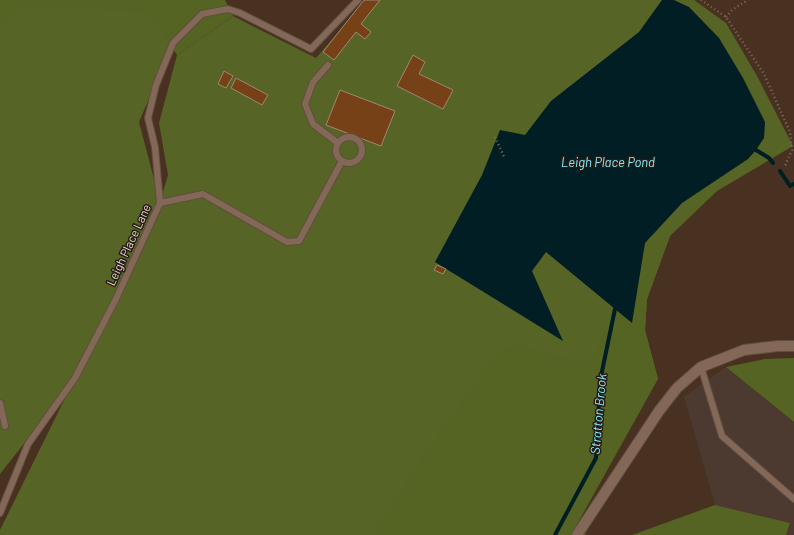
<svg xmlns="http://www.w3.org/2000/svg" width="794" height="535" font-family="Barlow,sans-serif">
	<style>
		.commercial { fill: #4c3a31 }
		.green { fill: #566426 }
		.forest { fill: #556422 }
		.water { fill: #001e23 }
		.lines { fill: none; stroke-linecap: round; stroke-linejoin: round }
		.stream { stroke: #001e23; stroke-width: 4 }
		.building { fill: #774117; stroke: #a28674 }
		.service-casing { stroke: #614d40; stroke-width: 8 }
		.secondary-casing { stroke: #614d40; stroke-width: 12 }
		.path { stroke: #816c5f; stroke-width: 2.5; stroke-dasharray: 1 3; stroke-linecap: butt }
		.service { stroke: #836857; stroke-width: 6 }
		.secondary { stroke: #836857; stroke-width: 10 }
		.labels { text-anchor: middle; stroke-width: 3; stroke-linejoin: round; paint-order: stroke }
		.street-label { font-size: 12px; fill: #e5d6cc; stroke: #271c15 }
		.water-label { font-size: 13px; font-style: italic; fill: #83e8f9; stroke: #271c15 }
	</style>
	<rect width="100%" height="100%" fill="#493121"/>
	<path class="commercial" d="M726 367 794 422V535H786L790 523 715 505 684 397Z"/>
	<path class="green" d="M0 0H162L189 5 139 122 160 202 168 175 159 123 177 55 233 16 316 58 367 0H694L726 23 757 76 793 146 717 191 670 236 647 299 645 330 658 379 551 535H0V530L74 380 0 474Z"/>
	<path class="forest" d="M0 0H225L233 16 177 55 149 12 19 5 0 23Z
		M670 236 647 299 645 330 658 379 575 528 587 535H373L428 449 497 353 515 344 543 354 591 362 615 309 632 322 645 243Z
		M794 358V422L726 367 765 359Z
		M715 505 790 523 786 535H632Z"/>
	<path class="water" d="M662 0H674L689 7 719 38 743 78 765 122 764 138 756 150 748 159 682 203 645 243 632 323 546 252 532 271 563 341 435 262 482 175 500 130 525 135 551 101 639 32Z"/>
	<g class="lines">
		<path class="stream" d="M756 150 769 158 773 163
			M780 171 790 186 794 184
			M555 535 596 458 600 381 615 309"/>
	</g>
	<path class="building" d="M364 0H380L361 24 371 32 365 39 356 32 334 60 323 52Z
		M413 55 425 62 419 74 453 90 443 109 397 86Z
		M224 71 233 76 226 88 218 84Z
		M236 78 268 95 262 105 231 88Z
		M340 90 395 111 381 146 326 125Z
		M437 265 446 269 443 274 434 270Z"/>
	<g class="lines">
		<defs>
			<path id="service" d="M328 65 313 82 305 104 313 124 338 143
				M336 150a13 13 0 1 1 26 0a13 13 0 1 1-26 0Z
				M160 203 203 194 287 242 299 241 342 161
				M701 367 722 436 794 499
				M0 403 5 426
				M0 513 28 444 75 378 116 299 160 203 155 147 148 118 156 85 173 43 202 14 228 9 240 13 311 49 358 0"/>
			<path id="secondary" d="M577 535 659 411 677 388 701 367 744 350 778 346H794"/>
		</defs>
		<use href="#service" class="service-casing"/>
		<use href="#secondary" class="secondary-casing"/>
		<path class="path" d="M701 0 726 17 764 74 790 132 792 150 785 166
			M726 17 732 10 748 0
			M495 137 504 157"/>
		<use href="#service" class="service"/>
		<use href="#secondary" class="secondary"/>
	</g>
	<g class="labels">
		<g class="street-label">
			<text transform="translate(129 245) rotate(-65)" y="4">Leigh Place Lane</text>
		</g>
		<g class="water-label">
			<text x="608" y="167">Leigh Place Pond</text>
			<text transform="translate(598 414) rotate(-85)" y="5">Stratton Brook</text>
		</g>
	</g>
</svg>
